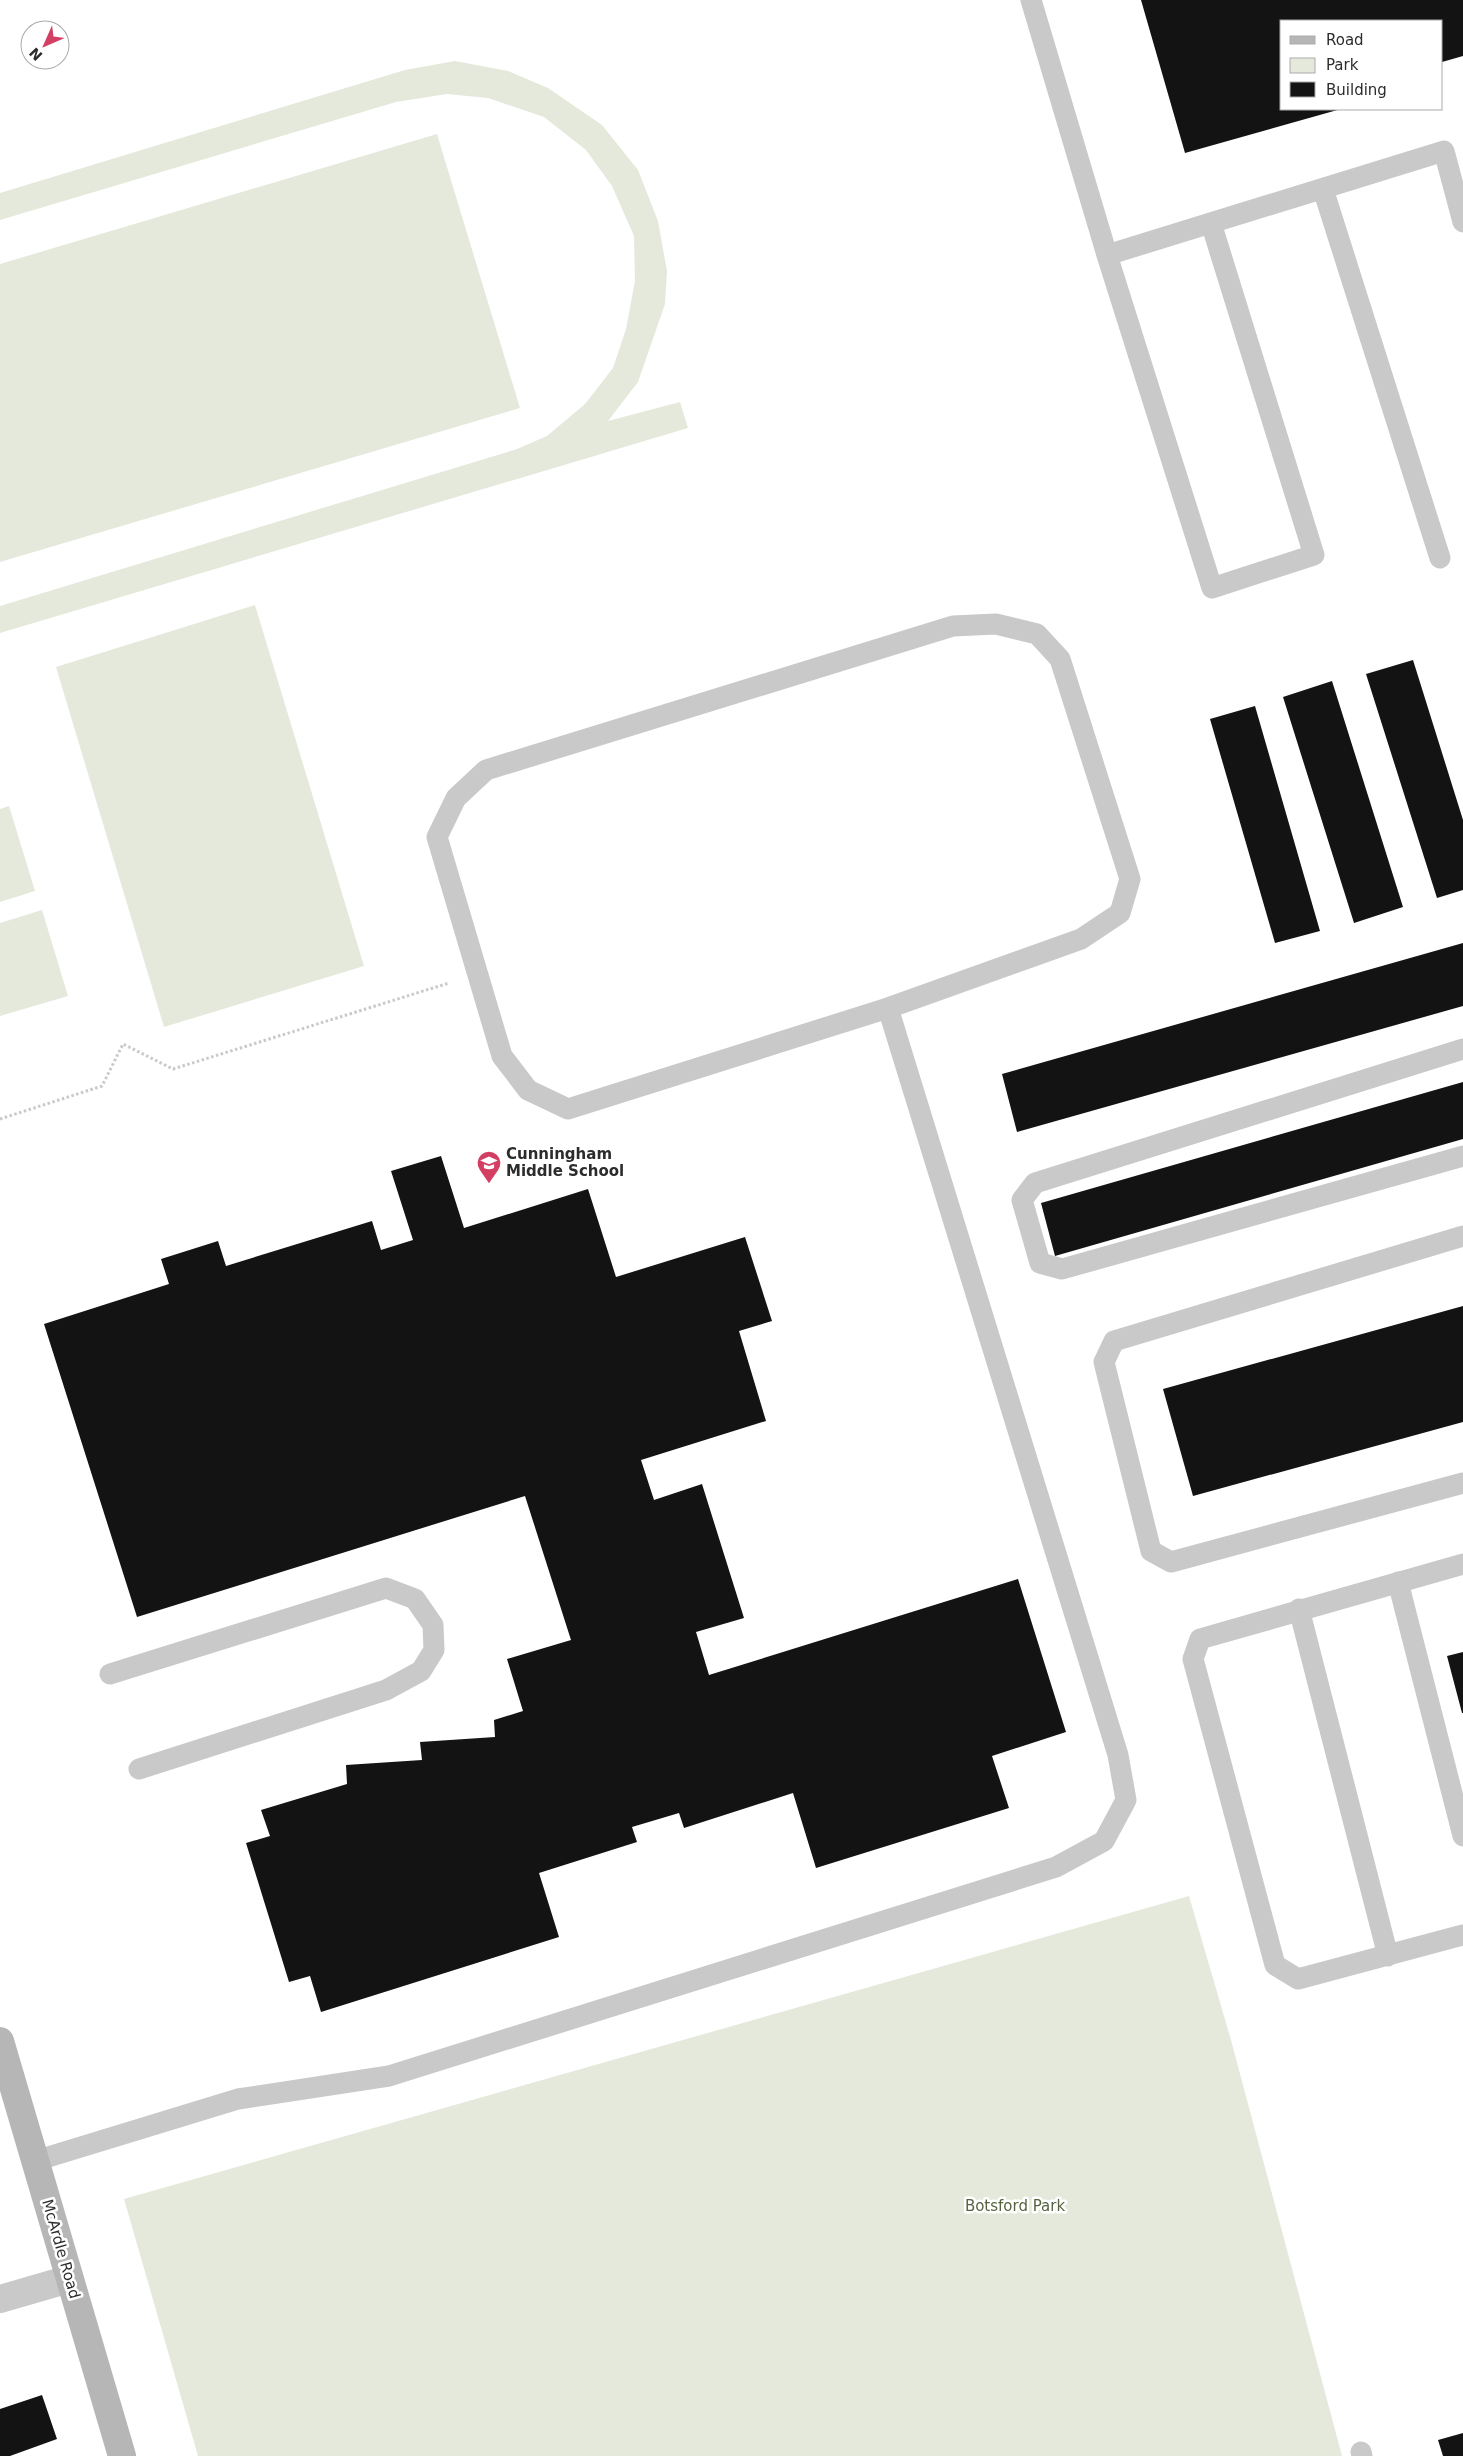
<svg xmlns="http://www.w3.org/2000/svg" width="1463" height="2456" font-family="'DejaVu Sans',sans-serif">
	<style>
		.green { fill: #e5e9db }
		.building { fill: #131313 }
		.lines { fill: none; stroke-linecap: round; stroke-linejoin: round }
		.path { stroke: #c9c9c9; stroke-width: 3; stroke-dasharray: 2.5 2.5; stroke-linecap: butt }
		.service { stroke: #c9c9c9; stroke-width: 21 }
		.minor { stroke: #c9c9c9; stroke-width: 28 }
		.secondary { stroke: #b6b6b6; stroke-width: 28 }
		.labels { text-anchor: middle; stroke-width: 5; stroke-linejoin: round; paint-order: stroke }
		.poi-label { font-size: 15px; font-weight: bold; fill: #2c2c2c; stroke: #fff; text-anchor: start }
		.park-label { font-size: 15px; fill: #56633f; stroke: #fff }
		.street-label { font-size: 15px; fill: #2c2c2c; stroke: #fff }
	</style>
	<rect width="100%" height="100%" fill="#fff"/>
	<path class="green" d="M455 61 508 71 548 88 602 125 638 170 658 221 667 271 665 304 638 382 608 421 680 402 688 428 0 633V606L517 449 547 436 585 404 613 368 626 329 635 281 634 236 612 186 586 150 544 117 488 98 447 94 396 102 0 220V193L405 70Z
		M437 134 520 408 0 562V264Z
		M255 605 364 966 164 1027 56 667Z
		M9 806 35 891 0 902V809Z
		M42 910 68 996 0 1016V923Z
		M1189 1896 1231 2040 1342 2456H198L124 2199Z"/>
	<path class="building" d="M1141 0H1463V56L1442 62V21H1282V109H1341L1185 153Z
		M1413 660 1463 820V890L1437 898 1366 674Z
		M1332 681 1403 907 1354 923 1283 697Z
		M1255 706 1320 931 1275 943 1210 719Z
		M1463 943V1006L1017 1132 1002 1074Z
		M1463 1082V1139L1055 1256 1041 1203Z
		M441 1156 464 1228 588 1189 616 1277 745 1237 772 1321 739 1331 766 1421 641 1460 654 1500 702 1484 744 1618 696 1632 709 1675 1018 1579 1066 1732 992 1756 1009 1808 816 1868 793 1793 684 1828 679 1813 632 1827 637 1842 539 1873 559 1937 321 2012 310 1976 289 1982 246 1843 270 1836 261 1810 347 1784 346 1765 422 1760 420 1742 495 1737 494 1720 523 1711 507 1659 571 1640 525 1496 137 1617 44 1324 169 1284 161 1259 218 1241 226 1266 372 1221 381 1250 413 1240 391 1171Z
		M1463 1306V1422L1193 1496 1163 1389Z
		M1463 1652V1713H1462L1447 1656Z
		M42 2395 57 2439 10 2456H0V2409Z
		M1463 2433V2456H1443L1438 2440Z"/>
	<g class="lines">
		<path class="path" d="M0 1119 102 1086 123 1044 173 1069 449 983"/>
		<path class="service" d="M1031 0 1107 255
			M1323 189 1440 558
			M1211 223 1314 555 1212 588 1107 255 1444 151 1463 222
			M996 624 1037 634 1060 659 1130 879 1120 913 1081 939 888 1008 568 1109 528 1090 502 1056 437 837 456 798 486 770 953 626Z
			M1463 1049 1035 1183 1022 1200 1040 1263 1062 1269 1463 1156
			M1463 1236 1114 1341 1104 1362 1151 1551 1171 1562 1463 1483
			M1463 1564 1200 1639 1193 1659 1275 1965 1298 1979 1463 1935
			M1398 1582 1463 1836
			M1299 1609 1388 1956
			M110 1674 386 1588 415 1599 433 1625 434 1650 421 1671 386 1690 139 1769
			M35 2161 238 2099 389 2076 1056 1867 1104 1841 1126 1800 1118 1755 888 1008
			M1361 2452 1362 2456"/>
		<path class="minor" d="M0 2299 69 2279"/>
		<path class="secondary" d="M0 2041 122 2456"/>
	</g>
	<defs>
		<symbol id="school-pin" viewBox="-11 -11 22 30"><path d="M0 17L-7.5 6A9.5 9.5 0 1 1 7.5 6Z" fill="#d33f63" stroke="#fff"/><path d="M0-5L7-2L0 1L-7-2ZM-4 1L0 2.5L4 1V4Q0 6-4 4Z" fill="#fff"/></symbol>
	</defs>
	<g fill-rule="evenodd">
		<use href="#school-pin" x="475" y="1149" width="28" height="38"/>
	</g>
	<g class="labels">
		<g class="poi-label">
			<text x="506" y="1159">Cunningham<tspan x="506" dy="17">Middle School</tspan></text>
		</g>
		<g class="park-label">
			<text x="1015" y="2211">Botsford Park</text>
		</g>
		<g class="street-label">
			<text transform="translate(61 2249) rotate(74)" y="5">McArdle Road</text>
		</g>
	</g>
	<rect x="1280" y="20" width="162" height="90" fill="#ffffff" stroke="#ababab"/>
	<rect x="1290" y="36" width="25" height="8" fill="#b6b6b6" stroke="#ababab"/>
	<text x="1326" y="45" font-size="15" fill="#2c2c2c">Road</text>
	<rect x="1290" y="58" width="25" height="15" fill="#e5e9db" stroke="#ababab"/>
	<text x="1326" y="70" font-size="15" fill="#2c2c2c">Park</text>
	<rect x="1290" y="82" width="25" height="15" fill="#131313" stroke="#ababab"/>
	<text x="1326" y="95" font-size="15" fill="#2c2c2c">Building</text>
	<g transform="translate(45 45) rotate(225)"><circle r="24" fill="#ffffff" stroke="#ababab"/>
	<path d="M0-4L9 19L0 12L-9 19Z" fill="#d33f63"/>
	<text y="-8" font-size="14" font-weight="bold" text-anchor="middle" fill="#2c2c2c">N</text>
	</g>
</svg>
